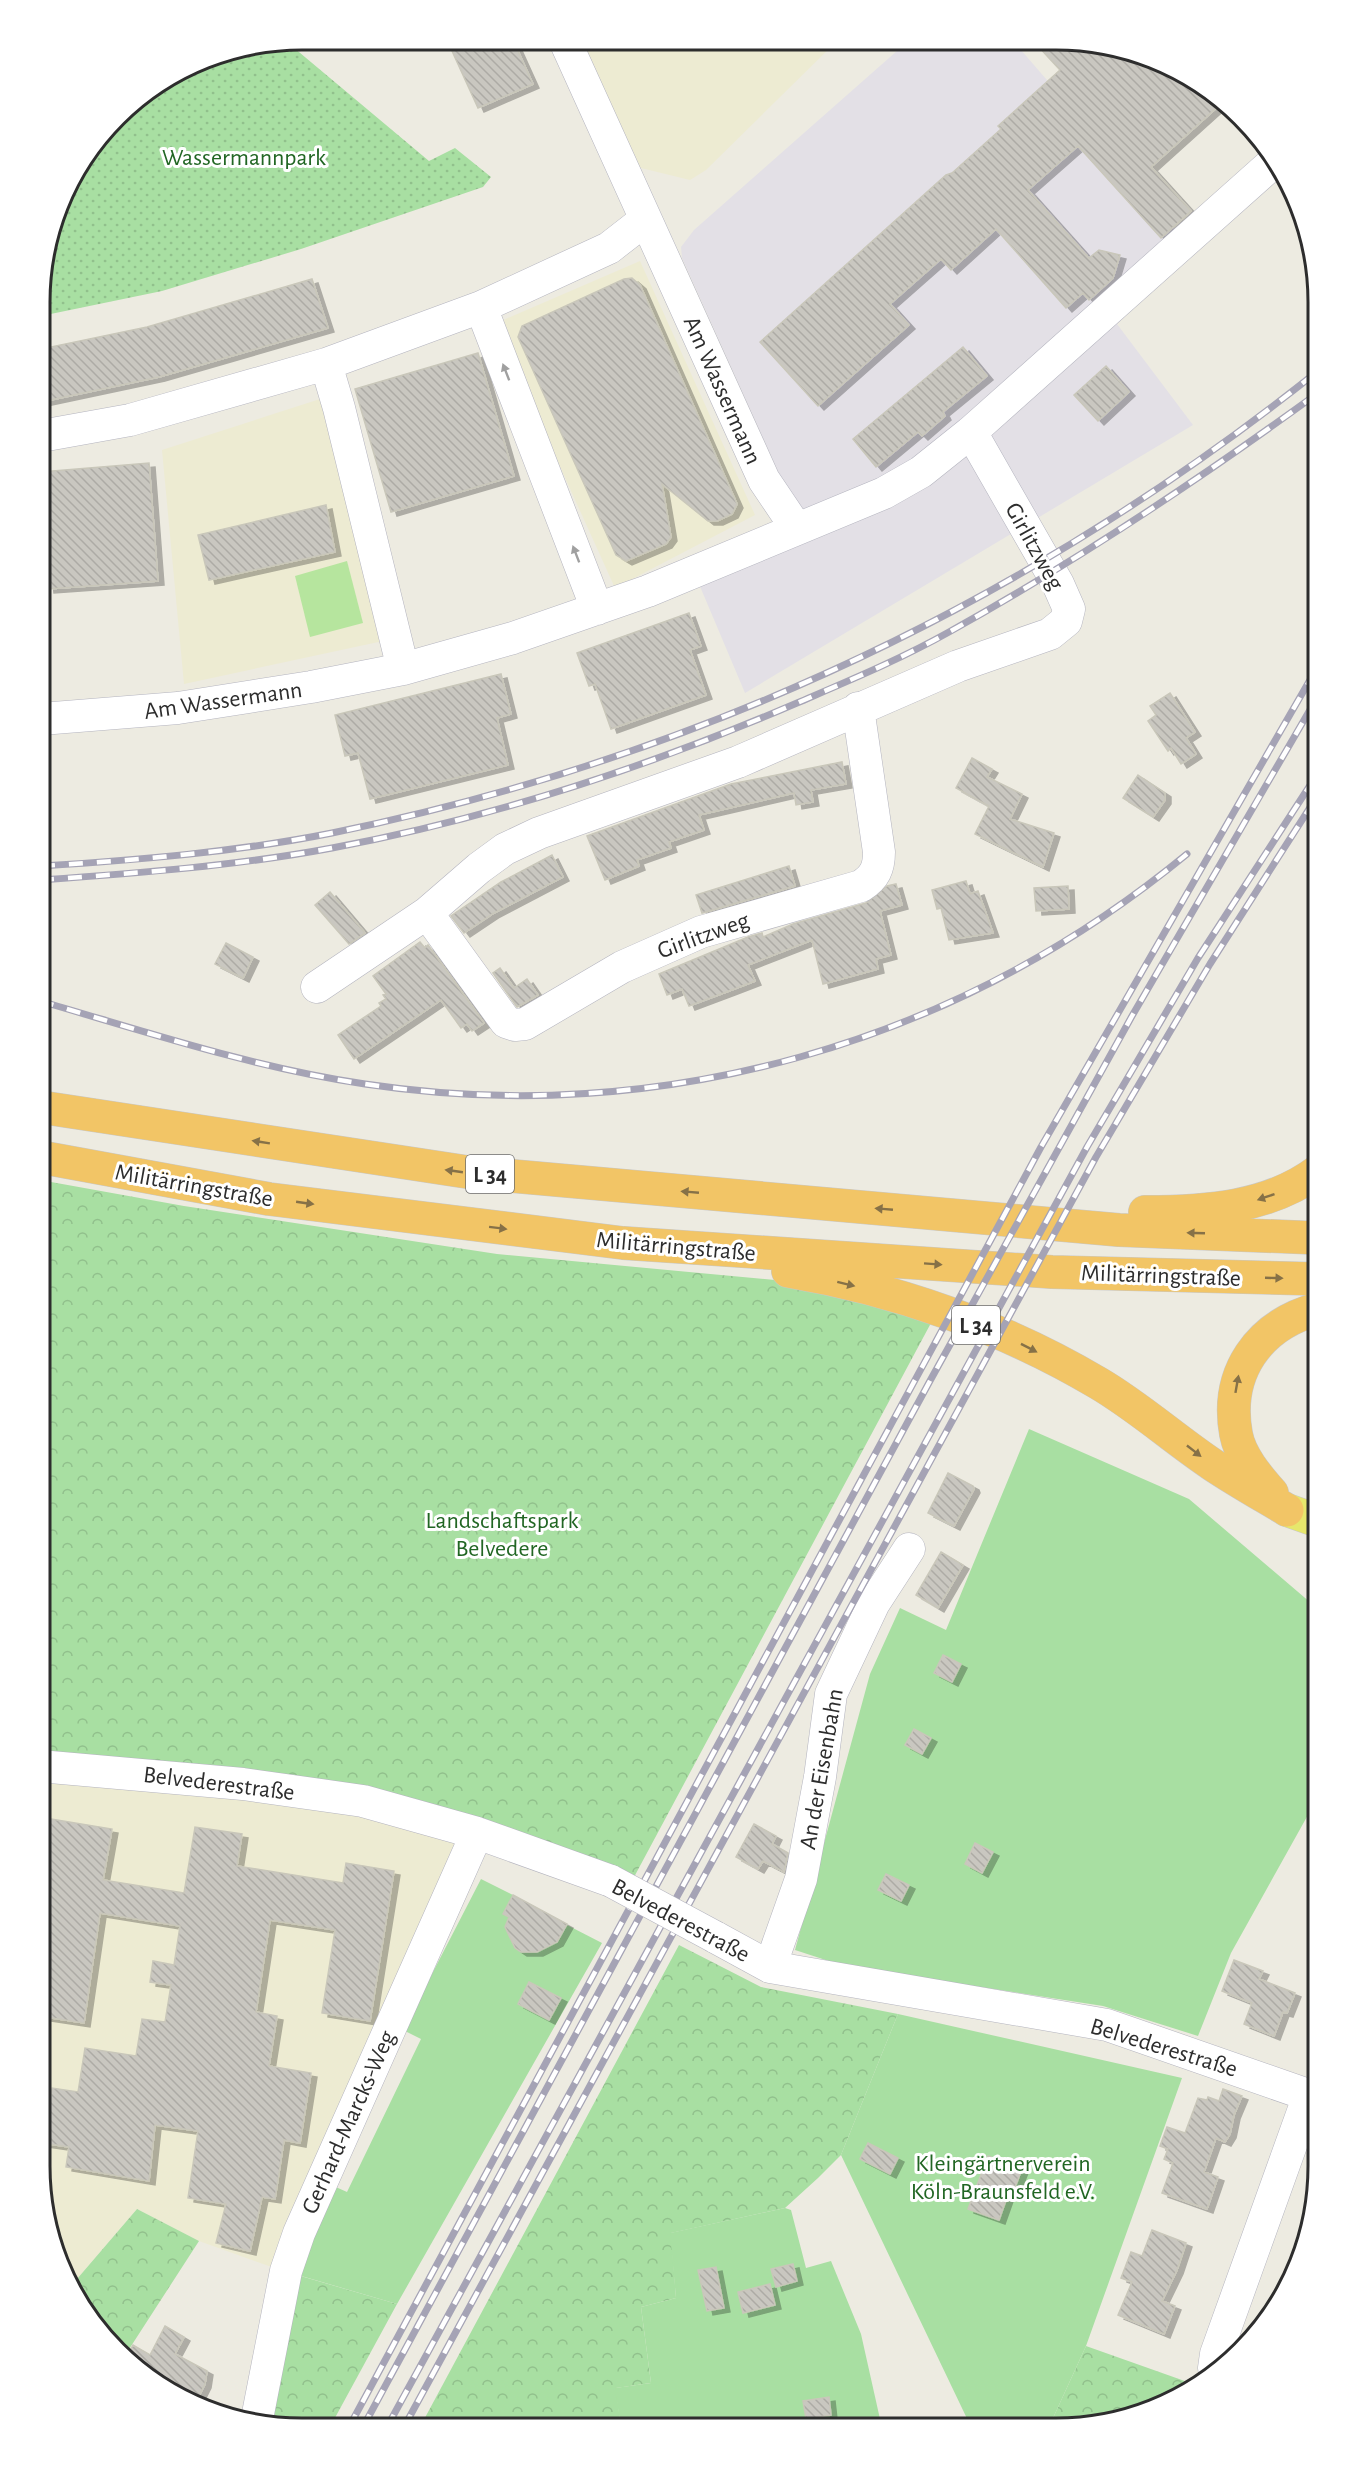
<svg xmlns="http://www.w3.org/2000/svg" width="1357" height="2468" font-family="'Alegreya Sans',sans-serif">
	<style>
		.industrial { fill: #e3e0e6 }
		.education { fill: #edebd2 }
		.grass { fill: url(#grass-dots) }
		.forest { fill: url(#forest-crowns) }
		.garden { fill: #a8dfa2 }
		.pitch { fill: #b6e59e }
		.building { fill: url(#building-back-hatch); stroke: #c9c7ba; stroke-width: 1.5; filter: url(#shadow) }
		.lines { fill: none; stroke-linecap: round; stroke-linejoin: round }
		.minor-casing { stroke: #b4b4bf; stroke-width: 33 }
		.major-casing { stroke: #c8c8c8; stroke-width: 34 }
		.highway-casing { stroke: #c8c8c8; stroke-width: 34 }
		.minor { stroke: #fff; stroke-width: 32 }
		.major { stroke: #e6e76c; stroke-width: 33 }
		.highway { stroke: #f2c566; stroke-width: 33 }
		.rail-casing { stroke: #a5a3b5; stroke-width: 7 }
		.rail { stroke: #fff; stroke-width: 4.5; stroke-dasharray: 14; stroke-linecap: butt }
		.minor-bridge-casing { stroke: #b4b4bf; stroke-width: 33; stroke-linecap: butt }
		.minor-bridge { stroke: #fff; stroke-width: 32 }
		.oneway { fill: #a0a0a0 }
		.oneway2 { fill: #867147 }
		.labels { text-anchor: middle; stroke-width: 6; stroke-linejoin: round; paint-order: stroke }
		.shield { fill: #fff; stroke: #6c6c6c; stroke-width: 1.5 }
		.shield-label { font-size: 22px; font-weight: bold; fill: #2d2d2d }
		.park-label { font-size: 24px; fill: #216623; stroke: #fff }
		.street-label { font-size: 24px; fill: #2d2d2d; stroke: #fff }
		.rim { fill: none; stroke: #2d2d2d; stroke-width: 3 }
	</style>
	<defs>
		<pattern id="grass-dots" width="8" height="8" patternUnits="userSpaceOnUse" patternTransform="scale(1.5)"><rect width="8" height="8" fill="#a8dfa2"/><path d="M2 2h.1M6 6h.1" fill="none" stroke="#91c08c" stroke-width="1.8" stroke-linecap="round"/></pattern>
		<pattern id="forest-crowns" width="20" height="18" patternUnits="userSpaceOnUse" patternTransform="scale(1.5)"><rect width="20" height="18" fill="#a8dfa2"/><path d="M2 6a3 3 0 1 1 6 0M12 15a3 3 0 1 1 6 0" fill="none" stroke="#91c08c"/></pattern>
		<pattern id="building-back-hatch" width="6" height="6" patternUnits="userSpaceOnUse" patternTransform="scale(1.5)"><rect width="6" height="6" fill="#c9c7c0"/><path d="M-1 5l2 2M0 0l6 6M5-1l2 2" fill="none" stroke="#adaba5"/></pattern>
		<filter id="shadow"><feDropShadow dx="6" dy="4" stdDeviation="0" flood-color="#0004"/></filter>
	</defs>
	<rect width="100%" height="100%" fill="#edebe1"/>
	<path class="industrial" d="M906 43H1015L1193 249 1117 324 1193 425 745 693 699 584 808 538 682 258 681 247 694 230Z"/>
	<path class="education" d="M575 41 836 42 706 170 690 180 641 168 627 153Z
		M640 261 755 515 615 588 499 332 501 321Z
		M320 399 383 641 184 684 162 450Z
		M39 1762 174 1768 416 1799 474 1820 280 2270 199 2241 137 2209 71 2286 53 2251 39 2167Z"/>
	<path class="grass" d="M287 42 429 161 455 148 491 177 483 187 301 249 162 291 41 316V267L66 185 128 104 201 59Z"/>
	<path class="forest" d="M40 1180 184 1206 497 1254 785 1281 931 1323 633 1879 416 1799 174 1768 39 1762Z
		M679 1945 761 1987 898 2014 841 2155 818 2178 785 2208 671 2233 676 2298 641 2307 651 2383 616 2388 621 2428 420 2427Z
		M137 2209 199 2241 124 2357 93 2326 71 2286Z
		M280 2270 397 2304 330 2427H267Z
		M1086 2346 1196 2385 1140 2415 1048 2429Z"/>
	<path class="garden" d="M1029 1429 1189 1499 1318 1609V1797L1231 1953 1198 2036 1103 2006 844 1966 795 1950 870 1674 900 1608 946 1630Z
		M481 1879 513 1895 503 1914 552 1941 557 1943 567 1925 602 1943 397 2304 291 2273 329 2184 347 2192 421 2039 403 2030Z
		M898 2014 1182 2078 1086 2346 1048 2429H972L841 2155Z
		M785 2208 791 2210 806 2268 831 2261 861 2334 882 2428H621L615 2388 651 2383 641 2307 676 2298 670 2233Z"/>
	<path class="pitch" d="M347 561 363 623 310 637 295 576Z"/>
	<path class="building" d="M447 40H513L533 84 478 108Z
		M1036 44H1107L1172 66 1224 101 1151 167 1191 211 1161 238 1078 146 1028 190 1089 258 1099 250 1120 255 1113 278 1089 300 1083 293 1066 308 996 229 951 270 941 259 890 304 909 325 818 406 760 342 946 175 952 173 1001 129 998 126 1060 70Z
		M632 278 640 285 737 504 732 514 717 521H708L662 484 671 537 666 544 626 561 616 555 518 337 522 326 624 279Z
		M312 279 328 328 159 377 41 402V349L147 327Z
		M963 347 987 376 943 412 945 416 922 436 918 432 876 467 853 439Z
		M478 353 514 476 391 512 355 389Z
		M1106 366 1129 392 1098 421 1074 395Z
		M149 463 158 581 48 589 41 518V472Z
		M326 505 335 552 209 580 198 535Z
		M689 613 701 646 690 650 706 695 611 729 595 684 589 686 577 653Z
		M501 674 511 714 497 718 508 765 370 799 358 753 345 756 335 715Z
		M1170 693 1195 732 1186 738 1196 754 1181 764 1171 748 1168 751 1148 721 1156 715 1150 706Z
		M972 758 992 769 987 777 1022 794 1010 819 1054 833 1043 867 975 834 989 806 956 788Z
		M842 762 846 784 811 790 813 802 796 805 794 793 699 815 704 830 669 842 671 848 637 860 639 866 605 880 587 836 731 784Z
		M1138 775 1165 793V800L1153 817 1123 798Z
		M552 855 563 877 494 913 464 933 451 916 501 882Z
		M789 866 795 886 702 913 696 895Z
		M966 881 970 894 978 891 993 933 949 940 941 908 937 909 932 890Z
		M896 884 902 905 880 911 891 955 876 959 878 969 823 984 812 940 748 965 755 981 729 991 689 1006 682 989 667 995 659 974 748 937 762 933 763 937 793 924 866 903 887 886Z
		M1068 886 1069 909 1036 911 1034 888Z
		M330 892 365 933 349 944 315 905Z
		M420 942 425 948 428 945 484 1023 472 1031 467 1024 461 1028 441 1000 354 1059 338 1035 381 1006 379 1003 386 999 383 995 386 994 373 976Z
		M226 943 253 957 243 978 215 964Z
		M500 968 514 988 527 979 538 995 517 1007 493 973Z
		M948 1473 973 1486 974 1489 954 1526 928 1513Z
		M941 1552 963 1565 938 1608 916 1595Z
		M943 1655 961 1664 952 1682 934 1673Z
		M914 1729 931 1738 922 1754 905 1745Z
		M45 1818 112 1829 103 1880 184 1893 195 1827 242 1834 237 1866 343 1883 346 1863 394 1871 370 2021 322 2013 335 1930 270 1920 256 2012 277 2016 269 2066 311 2073 300 2143 284 2140 275 2199 262 2197 250 2251 216 2243 226 2204 188 2198 198 2131 155 2125 149 2181 66 2167 69 2147 43 2143 52 2088 78 2092 85 2048 136 2056 142 2019 165 2022 171 1985 150 1982 153 1961 174 1965 180 1926 100 1913 84 2023 39 2016V1839H42Z
		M754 1824 776 1836 772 1844 788 1853 784 1872 763 1861 758 1869 736 1857Z
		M975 1843 993 1852 982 1873 965 1864Z
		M886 1874 909 1885 901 1901 878 1890Z
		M513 1895 567 1924 557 1942 537 1952H521L515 1948 505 1927 509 1917 503 1914Z
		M1234 1960 1263 1971 1259 1979 1295 1993 1287 2013 1283 2012 1274 2036 1244 2024 1252 2003 1222 1991Z
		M529 1982 561 1998 549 2020 518 2004Z
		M1223 2089 1242 2096 1234 2115 1230 2134 1225 2142 1216 2138 1204 2172 1218 2177 1207 2209 1162 2193 1173 2163 1164 2159 1168 2149 1160 2146 1167 2127 1185 2133 1198 2098 1207 2100 1208 2097 1219 2101Z
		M868 2143 898 2158 890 2174 860 2159Z
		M988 2156 1022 2169 1014 2190 1010 2189 999 2220 968 2209Z
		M1152 2230 1186 2243 1177 2270 1162 2301 1175 2306 1164 2334 1118 2315 1132 2282 1121 2278 1131 2252 1142 2256Z
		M793 2264 797 2281 776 2287 771 2269Z
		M716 2267 724 2308 707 2311 698 2270Z
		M770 2284 775 2305 743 2313 738 2292Z
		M165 2326 184 2337 175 2354 207 2371 205 2384 199 2396 163 2377 161 2382 133 2367 125 2359 133 2345 150 2355Z
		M829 2397 831 2415 806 2419 803 2401Z"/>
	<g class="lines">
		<defs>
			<path id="minor" d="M565 41 764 480 797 529
				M481 307 597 609
				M326 364 339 408 403 669
				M41 436 130 420 326 364 481 307 609 248 645 220
				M41 719 178 708 311 687 403 669 513 638 648 591 884 493 921 472 971 432 1276 160
				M427 913 506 1022 515 1025 525 1024 622 967 701 932 861 886C875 877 879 868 879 852L858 708
				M317 987 427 913 479 868 505 849 539 833 738 762 958 666 1050 634 1066 621 1069 609 1058 584 971 432
				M39 1766 243 1784 363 1801 477 1833 611 1881
				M715 1937 770 1967 1107 2025 1317 2098
				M770 1967 801 1879 820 1777 831 1694 874 1603 909 1549
				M1217 2373 1214 2368 1216 2354 1309 2095
				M256 2424 286 2271 299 2233 477 1833"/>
			<path id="major" d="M1287 1510 1318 1521"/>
			<path id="highway" d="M40 1107 467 1172 1119 1230 1318 1238
				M40 1157 269 1199 623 1243 1052 1272 1318 1279
				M1145 1212C1205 1212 1269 1208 1318 1171
				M788 1271C895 1289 1004 1327 1098 1383 1139 1407 1174 1439 1213 1465 1237 1481 1262 1495 1287 1510
				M1272 1493C1257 1476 1240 1456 1236 1434 1225 1373 1258 1325 1318 1309"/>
		</defs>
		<use href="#minor" class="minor-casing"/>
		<use href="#major" class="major-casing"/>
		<use href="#highway" class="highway-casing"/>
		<use href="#minor" class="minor"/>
		<use href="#major" class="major"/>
		<use href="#highway" class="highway"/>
		<defs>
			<path id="rail" d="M41 866C138 860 237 852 332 833 697 758 1027 603 1318 371
				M40 880C138 873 236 866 332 848 492 818 648 767 797 703 848 681 901 659 949 632 1077 561 1200 479 1318 393
				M40 1001C147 1032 255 1068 365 1084 662 1128 956 1044 1187 854
				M349 2427 1041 1147 1318 666
				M363 2427 931 1379 1132 1016 1318 696
				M387 2427 1087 1147 1198 958 1318 773
				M404 2427 1096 1157 1210 964 1318 795"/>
		</defs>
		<use href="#rail" class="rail-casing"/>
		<use href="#rail" class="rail"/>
		<defs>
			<path id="minor-bridge" d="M611 1881 715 1937"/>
		</defs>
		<use href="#minor-bridge" class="minor-bridge-casing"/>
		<use href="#minor-bridge" class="minor-bridge"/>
	</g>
	<defs><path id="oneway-solid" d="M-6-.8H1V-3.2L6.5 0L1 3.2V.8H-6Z" transform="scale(1.5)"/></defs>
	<g class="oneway">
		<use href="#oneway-solid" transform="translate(506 372) rotate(-111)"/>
		<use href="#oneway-solid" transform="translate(576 554) rotate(-111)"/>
	</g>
	<g class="oneway2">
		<use href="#oneway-solid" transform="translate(261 1142) rotate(-171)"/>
		<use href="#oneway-solid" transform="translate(454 1171) rotate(-172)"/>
		<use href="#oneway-solid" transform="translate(690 1192) rotate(-175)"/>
		<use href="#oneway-solid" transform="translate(1266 1197) rotate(161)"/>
		<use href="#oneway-solid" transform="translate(305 1203) rotate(8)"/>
		<use href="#oneway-solid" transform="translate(884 1209) rotate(-175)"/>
		<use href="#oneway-solid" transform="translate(498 1228) rotate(7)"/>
		<use href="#oneway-solid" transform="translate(1196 1233) rotate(-178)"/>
		<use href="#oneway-solid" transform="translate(933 1264) rotate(4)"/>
		<use href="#oneway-solid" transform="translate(1274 1278) rotate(2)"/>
		<use href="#oneway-solid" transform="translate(846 1284) rotate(14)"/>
		<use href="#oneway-solid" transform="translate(1029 1348) rotate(27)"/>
		<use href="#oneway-solid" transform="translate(1237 1384) rotate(-80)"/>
		<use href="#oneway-solid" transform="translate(1194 1451) rotate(38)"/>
	</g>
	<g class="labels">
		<g class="shield">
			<rect x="466" y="1155" width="48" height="38" rx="4.5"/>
			<rect x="952" y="1306" width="48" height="38" rx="4.5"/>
		</g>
		<g class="shield-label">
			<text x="490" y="1182">L 34</text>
			<text x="976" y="1333">L 34</text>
		</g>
		<g class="park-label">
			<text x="244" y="165">Wassermannpark</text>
			<text x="502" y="1528">Landschaftspark<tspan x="502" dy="28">Belvedere</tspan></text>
			<text x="1003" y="2171">Kleingärtnerverein<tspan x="1003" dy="28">Köln-Braunsfeld e.V.</tspan></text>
		</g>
		<g class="street-label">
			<text transform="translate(723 390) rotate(66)" y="8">Am Wassermann</text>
			<text transform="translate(1035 546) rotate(61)" y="8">Girlitzweg</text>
			<text transform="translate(223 700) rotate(-8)" y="8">Am Wassermann</text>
			<text transform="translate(703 935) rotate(-20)" y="8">Girlitzweg</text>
			<text transform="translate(194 1185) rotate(10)" y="8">Militärringstraße</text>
			<text transform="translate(676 1246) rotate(5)" y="8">Militärringstraße</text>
			<text transform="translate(1161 1275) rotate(2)" y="8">Militärringstraße</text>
			<text transform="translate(821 1769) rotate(-80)" y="8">An der Eisenbahn</text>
			<text transform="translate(219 1783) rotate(7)" y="8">Belvederestraße</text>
			<text transform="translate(681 1920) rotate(28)" y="8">Belvederestraße</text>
			<text transform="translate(1164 2047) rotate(17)" y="8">Belvederestraße</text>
			<text transform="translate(348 2122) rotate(-66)" y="8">Gerhard-Marcks-Weg</text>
		</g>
	</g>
	<path d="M0 0H1357V2468H0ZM302 50H1056A252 252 0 0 1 1308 302V2166A252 252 0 0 1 1056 2418H302A252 252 0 0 1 50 2166V302A252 252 0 0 1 302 50Z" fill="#fff" fill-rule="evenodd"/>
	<path class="rim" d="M302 50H1056A252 252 0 0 1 1308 302V2166A252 252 0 0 1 1056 2418H302A252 252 0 0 1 50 2166V302A252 252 0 0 1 302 50Z"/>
</svg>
